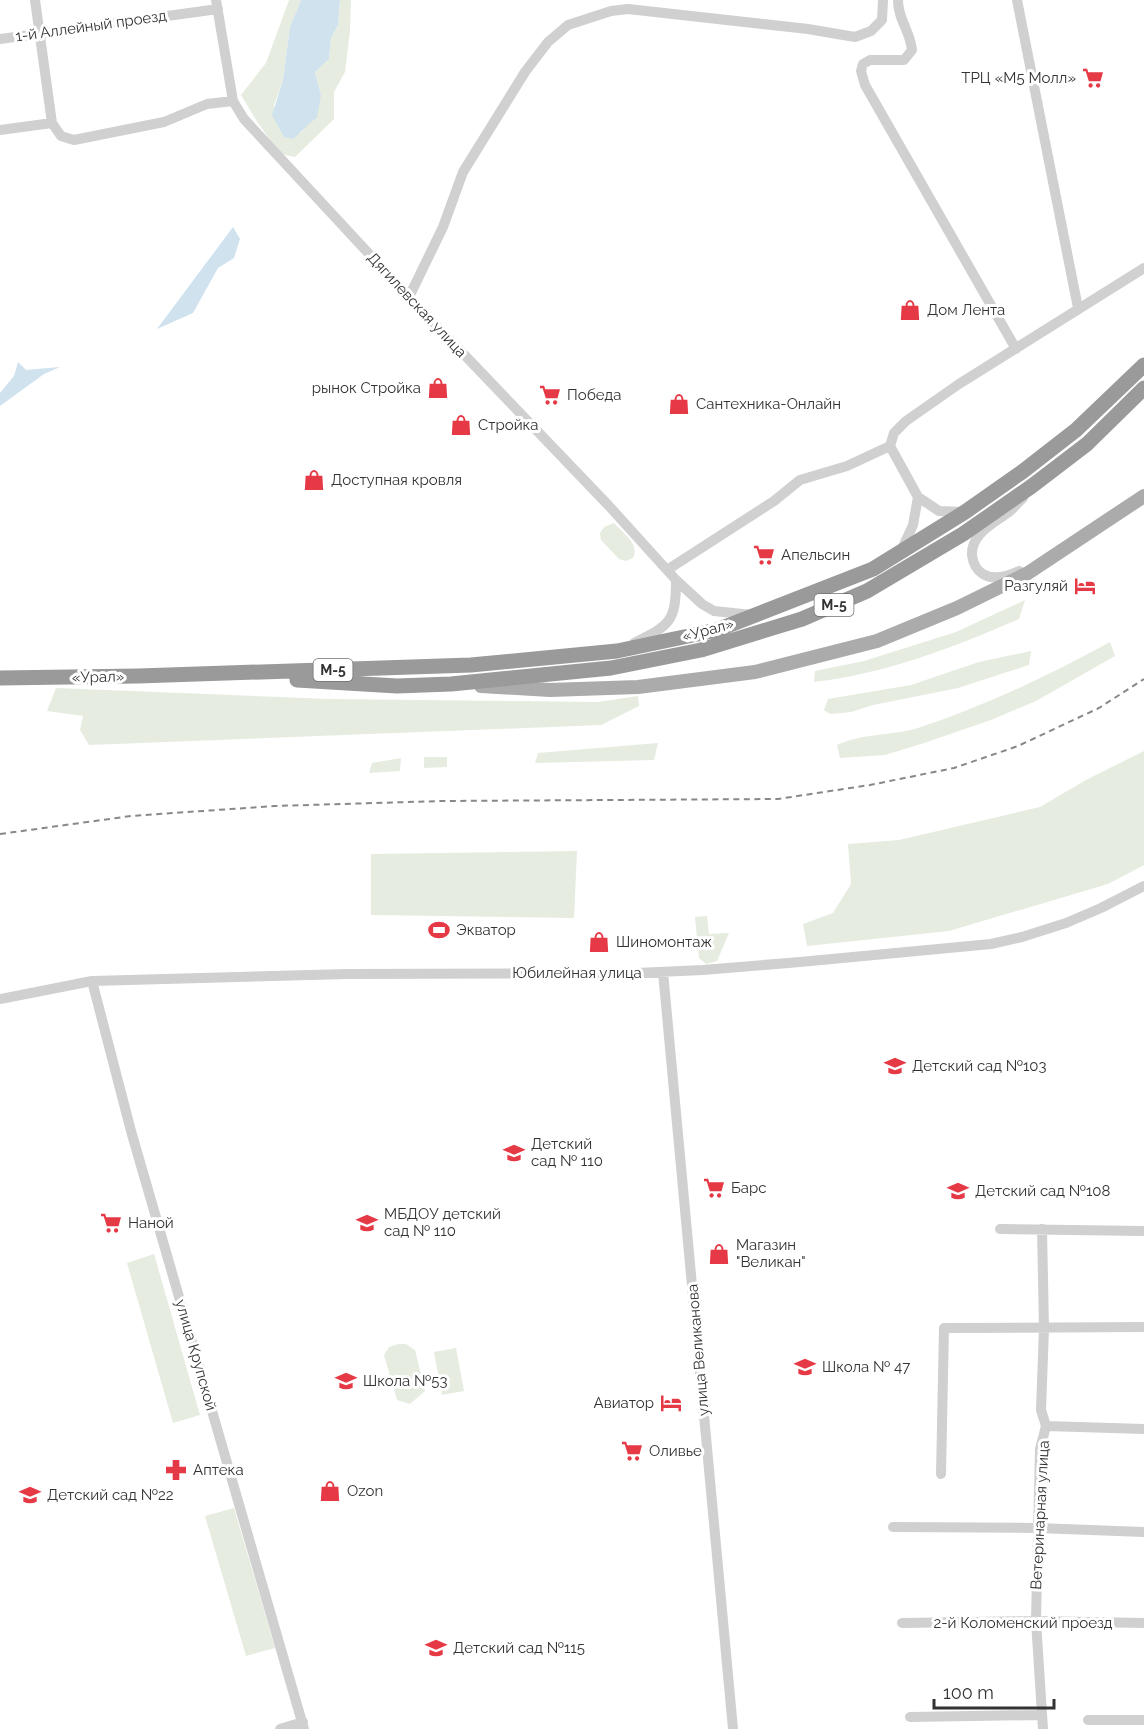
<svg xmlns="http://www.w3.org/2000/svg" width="1144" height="1729" font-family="Raleway,sans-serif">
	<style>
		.green { fill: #e6ecdf }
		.water { fill: #cfe2ee }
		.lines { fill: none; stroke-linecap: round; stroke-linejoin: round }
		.minor { stroke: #d0d0d0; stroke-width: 10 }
		.major { stroke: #ababab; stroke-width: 14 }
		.highway { stroke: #9a9a9a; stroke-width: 15 }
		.rail { stroke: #888; stroke-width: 2; stroke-dasharray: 6 4.5; stroke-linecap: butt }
		.labels { text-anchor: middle; stroke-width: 6; stroke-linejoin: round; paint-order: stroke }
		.shield { fill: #fff; stroke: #707070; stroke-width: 1.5 }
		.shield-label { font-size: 14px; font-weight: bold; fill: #333 }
		.street-label { font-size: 15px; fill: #333; stroke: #fff }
		.poi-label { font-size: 15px; fill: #333; stroke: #fff; text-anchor: start }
	</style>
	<rect width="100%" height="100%" fill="#fff"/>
	<path class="green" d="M289 0H301L290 27 283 80 274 105 279 127 284 137 302 132 321 95 315 72 329 59 331 38 338 25 340 0H351L350 31 345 72 334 92V119L295 157 280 154 256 120 241 95 266 63Z
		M614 523C623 533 640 544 633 558L626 561 619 559 601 540 600 533 604 527Z
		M1025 600 1019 619C952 648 887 673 814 682L815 671 864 661 956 632Z
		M1110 642 1115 656 1036 701 991 720 924 743 885 755 840 758 837 745C862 733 892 736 918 728 985 706 1048 676 1110 642Z
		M1031 651 1029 665 958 688 873 705 851 712 830 714 824 710 828 699 911 685 979 662Z
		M56 688 329 699 598 702 638 696 639 706 601 725 89 745 80 730 83 716 47 711Z
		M658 743 654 760 535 763 538 753Z
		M1144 751V865L1108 884 949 931 807 946 803 924 833 913 851 884 848 844 899 840 1040 807 1086 780Z
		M424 757H447V767L424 768Z
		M401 758 400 771 369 773 372 763Z
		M577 851 574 918 371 915V854Z
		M707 916 709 934 729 933 717 961 706 964 699 958 695 917Z
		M154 1254 200 1415 173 1423 127 1263Z
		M398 1344H406L415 1350 425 1391 410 1404 397 1400 384 1355 389 1347Z
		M456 1348 464 1391 442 1395 434 1352Z
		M234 1508 275 1648 246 1656 205 1516Z"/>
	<path class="water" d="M301 0H340L338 25 331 38 329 59 315 72 321 95 317 118C307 124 302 132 293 139L284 137 272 115 283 80 290 27Z
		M233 227 240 239 234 258 218 268 193 313 157 329Z
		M18 362 26 370 60 367 44 374 0 406V393L14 376Z"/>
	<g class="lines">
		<path class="minor" d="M35 0 52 123 61 136 74 140 164 122 207 104 233 101
			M216 0 233 101 244 119 409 297 609 506 676 580 702 604 714 611 752 615
			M898 0C898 20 910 30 912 50L904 60H870L863 64 861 71 865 85 1016 349
			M1017 0 1078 308
			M0 39 218 9
			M0 130 52 123
			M409 297 443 227 463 172 525 72 548 42 568 25 611 11 628 9 808 29 855 37 871 31 882 20 883 0
			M890 446 918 497 939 511 965 512
			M901 551 913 525 918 497
			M667 570 774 501 800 480 847 466 890 446 894 433 906 421 959 384 1144 268
			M1019 571C1008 576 994 581 983 574 976 570 973 563 972 555 971 533 995 523 1010 511 1015 507 1018 502 1023 498
			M634 643C670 625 676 622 676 580
			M663 972 733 1729
			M92 981 131 1131 304 1729
			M0 999 92 981 347 974 636 973 703 970 800 962 991 944 1022 937 1066 923 1101 908 1144 886
			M1000 1229 1144 1231
			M1042 1229 1044 1328 1041 1410 1046 1426 1040 1449 1036 1621 1043 1729
			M1046 1426 1144 1429
			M941 1474 944 1328 1144 1327
			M893 1527 1037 1528 1144 1532
			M902 1623 1036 1621 1144 1623
			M910 1717 1042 1715
			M1088 1720H1144
			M280 1729 303 1722"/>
		<path class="major" d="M481 686 550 690 638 687 755 672 877 641 957 608 1028 573 1144 496"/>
		<path class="highway" d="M0 678 138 676 471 665 617 651 717 630 873 569 965 512 1022 472 1076 430 1144 365
			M297 680 397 686 451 684 611 668 701 650 802 619 867 591 963 534 1032 486 1087 444 1144 388"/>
		<path class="rail" d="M0 834 131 816 274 806 443 801 778 799 870 785 954 768 1018 746 1099 708 1144 679"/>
	</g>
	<defs>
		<symbol id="supermarket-bare" viewBox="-9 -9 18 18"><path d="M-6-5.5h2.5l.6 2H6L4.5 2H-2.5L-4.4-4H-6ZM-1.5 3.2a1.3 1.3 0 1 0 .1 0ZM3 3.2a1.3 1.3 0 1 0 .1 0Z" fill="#e63946" stroke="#fff" stroke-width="2.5" paint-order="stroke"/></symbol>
		<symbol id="shop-bare" viewBox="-9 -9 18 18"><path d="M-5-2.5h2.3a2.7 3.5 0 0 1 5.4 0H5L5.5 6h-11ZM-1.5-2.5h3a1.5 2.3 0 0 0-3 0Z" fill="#e63946" stroke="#fff" stroke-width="2.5" paint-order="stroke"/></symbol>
		<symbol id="hotel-bare" viewBox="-9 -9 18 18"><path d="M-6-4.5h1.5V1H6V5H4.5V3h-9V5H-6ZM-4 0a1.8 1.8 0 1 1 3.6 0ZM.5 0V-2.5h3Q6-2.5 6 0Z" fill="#e63946" stroke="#fff" stroke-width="2.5" paint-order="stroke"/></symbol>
		<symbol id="stadium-bare" viewBox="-9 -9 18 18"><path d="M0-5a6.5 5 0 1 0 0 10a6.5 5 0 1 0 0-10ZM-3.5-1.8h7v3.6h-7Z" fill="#e63946" stroke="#fff" stroke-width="2.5" paint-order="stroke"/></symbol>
		<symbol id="school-bare" viewBox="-9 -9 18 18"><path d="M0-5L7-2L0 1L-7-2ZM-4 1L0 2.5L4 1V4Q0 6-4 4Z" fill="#e63946" stroke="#fff" stroke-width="2.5" paint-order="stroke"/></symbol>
		<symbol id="pharmacy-bare" viewBox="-9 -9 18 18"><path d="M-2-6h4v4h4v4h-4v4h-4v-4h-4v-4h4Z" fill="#e63946" stroke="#fff" stroke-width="2.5" paint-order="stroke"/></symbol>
	</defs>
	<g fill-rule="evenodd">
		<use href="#supermarket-bare" x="1078" y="63" width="30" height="30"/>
		<use href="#shop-bare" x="895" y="295" width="30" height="30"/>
		<use href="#shop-bare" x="423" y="373" width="30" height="30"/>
		<use href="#supermarket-bare" x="535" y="380" width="30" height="30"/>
		<use href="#shop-bare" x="664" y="389" width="30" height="30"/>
		<use href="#shop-bare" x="446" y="410" width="30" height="30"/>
		<use href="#shop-bare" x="299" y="465" width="30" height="30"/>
		<use href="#supermarket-bare" x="749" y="540" width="30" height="30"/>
		<use href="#hotel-bare" x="1070" y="571" width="30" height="30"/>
		<use href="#stadium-bare" x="424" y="915" width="30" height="30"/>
		<use href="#shop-bare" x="584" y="927" width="30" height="30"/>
		<use href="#school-bare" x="880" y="1051" width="30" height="30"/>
		<use href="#school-bare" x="499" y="1138" width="30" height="30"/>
		<use href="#supermarket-bare" x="699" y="1173" width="30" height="30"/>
		<use href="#school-bare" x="943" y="1176" width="30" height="30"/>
		<use href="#supermarket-bare" x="96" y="1208" width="30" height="30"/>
		<use href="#school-bare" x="352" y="1208" width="30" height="30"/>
		<use href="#shop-bare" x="704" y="1239" width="30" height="30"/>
		<use href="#school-bare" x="790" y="1352" width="30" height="30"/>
		<use href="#school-bare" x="331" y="1366" width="30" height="30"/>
		<use href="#hotel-bare" x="656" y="1388" width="30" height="30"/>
		<use href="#supermarket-bare" x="617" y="1436" width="30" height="30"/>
		<use href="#pharmacy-bare" x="161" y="1455" width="30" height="30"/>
		<use href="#shop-bare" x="315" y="1476" width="30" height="30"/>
		<use href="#school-bare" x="15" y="1480" width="30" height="30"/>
		<use href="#school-bare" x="421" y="1633" width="30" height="30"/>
	</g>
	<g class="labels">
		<g class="shield">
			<rect x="814.5" y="594" width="39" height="22" rx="4.5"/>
			<rect x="313.5" y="659" width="39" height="22" rx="4.5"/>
		</g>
		<g class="shield-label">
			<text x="834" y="610">М-5</text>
			<text x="333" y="675">М-5</text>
		</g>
		<g class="street-label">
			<text transform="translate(91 26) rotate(-8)" y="5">1-й Аллейный проезд</text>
			<text transform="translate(417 305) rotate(47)" y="5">Дягилевская улица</text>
			<text transform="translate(708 630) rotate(-15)" y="5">«Урал»</text>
			<text transform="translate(98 677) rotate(-1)" y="5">«Урал»</text>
			<text x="577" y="978">Юбилейная улица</text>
			<text transform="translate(698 1350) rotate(-95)" y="5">улица Великанова</text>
			<text transform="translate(196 1355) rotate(74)" y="5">улица Крупской</text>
			<text transform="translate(1040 1515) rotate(-87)" y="5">Ветеринарная улица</text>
			<text x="1023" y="1628">2-й Коломенский проезд</text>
		</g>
		<g class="poi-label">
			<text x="1076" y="83" text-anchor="end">ТРЦ «М5 Молл»</text>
			<text x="927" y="315">Дом Лента</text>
			<text x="421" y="393" text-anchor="end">рынок Стройка</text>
			<text x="567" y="400">Победа</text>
			<text x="696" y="409">Сантехника-Онлайн</text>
			<text x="478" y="430">Стройка</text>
			<text x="331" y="485">Доступная кровля</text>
			<text x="781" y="560">Апельсин</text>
			<text x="1068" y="591" text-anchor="end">Разгуляй</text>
			<text x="456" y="935">Экватор</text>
			<text x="616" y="947">Шиномонтаж</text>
			<text x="912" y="1071">Детский сад №103</text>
			<text x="531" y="1149">Детский<tspan x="531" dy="17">сад № 110</tspan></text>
			<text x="731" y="1193">Барс</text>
			<text x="975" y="1196">Детский сад №108</text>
			<text x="384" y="1219">МБДОУ детский<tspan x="384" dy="17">сад № 110</tspan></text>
			<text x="128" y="1228">Наной</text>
			<text x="736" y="1250">Магазин<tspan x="736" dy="17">"Великан"</tspan></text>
			<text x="822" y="1372">Школа № 47</text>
			<text x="363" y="1386">Школа №53</text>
			<text x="654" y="1408" text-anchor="end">Авиатор</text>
			<text x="649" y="1456">Оливье</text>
			<text x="193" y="1475">Аптека</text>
			<text x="347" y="1496">Ozon</text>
			<text x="47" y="1500">Детский сад №22</text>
			<text x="453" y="1653">Детский сад №115</text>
		</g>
	</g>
	<path d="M934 1699v9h120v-9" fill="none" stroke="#333333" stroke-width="3"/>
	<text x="943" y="1699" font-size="18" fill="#333333" stroke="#ffffff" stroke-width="4.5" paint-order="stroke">100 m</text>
</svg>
